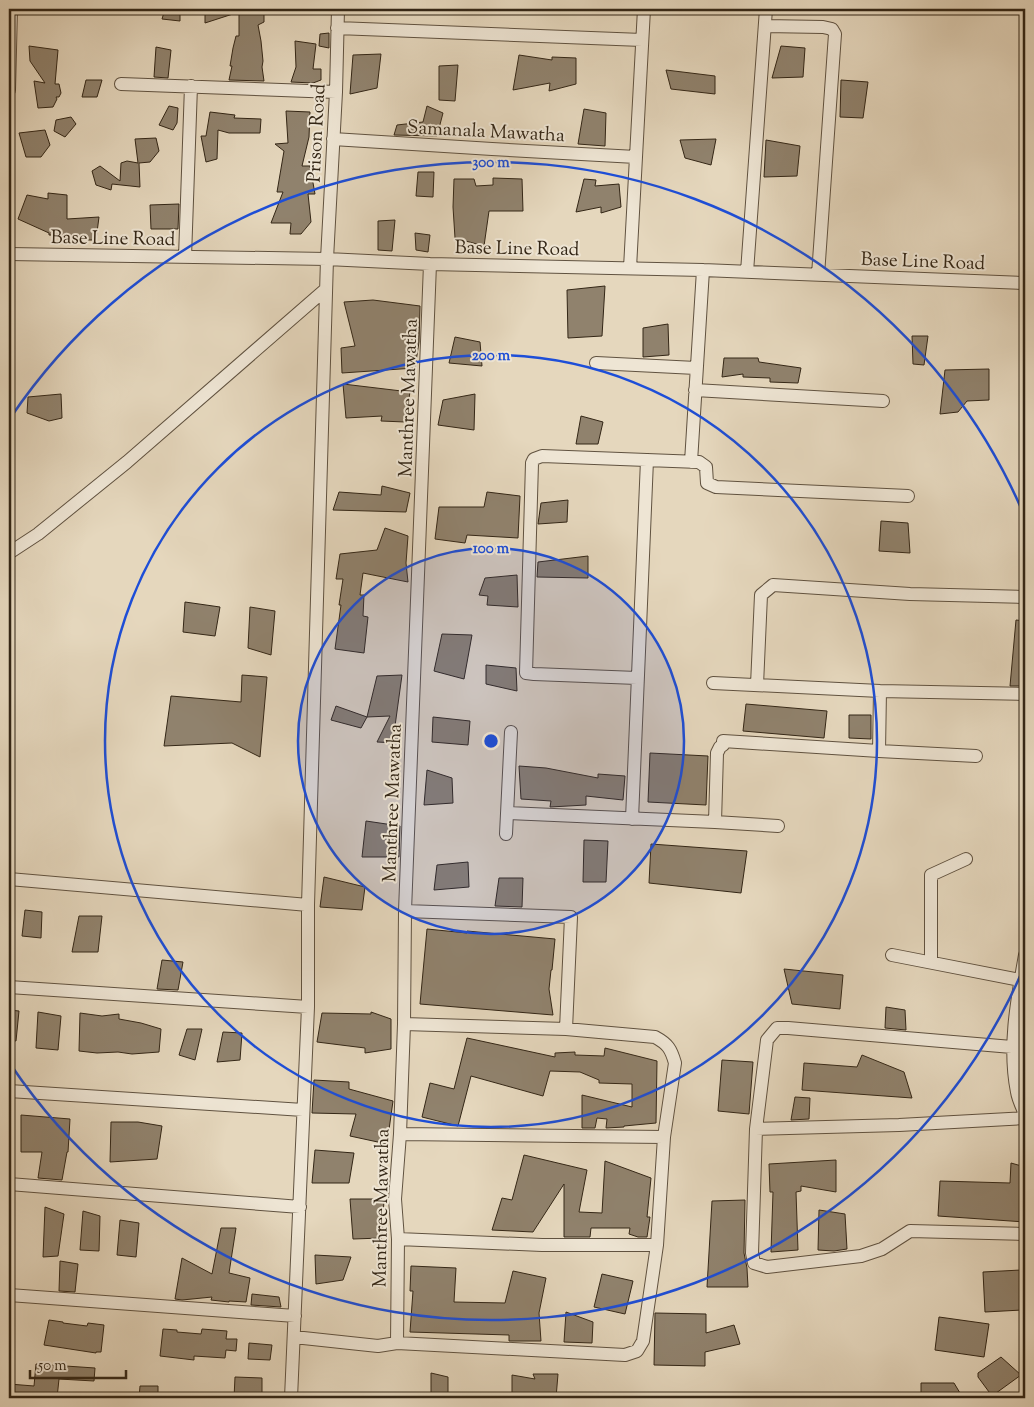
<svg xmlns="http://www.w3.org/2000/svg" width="1034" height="1407" font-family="'Sorts Mill Goudy',serif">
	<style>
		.building { fill: #90826d; stroke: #332616 }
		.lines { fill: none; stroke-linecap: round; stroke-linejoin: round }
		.street-casing { stroke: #605240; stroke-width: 14 }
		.street { stroke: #eee5d4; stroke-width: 12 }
		.ring { fill: none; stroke: #1d4ed8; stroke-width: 2.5 }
		.labels { text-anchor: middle; stroke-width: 4; stroke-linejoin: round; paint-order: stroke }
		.street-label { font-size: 19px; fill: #332616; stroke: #eee5d4 }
		.centre { fill: #1d4ed8; stroke: #eee5d4; stroke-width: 2.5 }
		.ring-label { font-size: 15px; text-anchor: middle; font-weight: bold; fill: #1d4ed8; stroke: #eee5d4; stroke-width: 4; stroke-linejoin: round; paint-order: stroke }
	</style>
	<rect width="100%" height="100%" fill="#e5d7bd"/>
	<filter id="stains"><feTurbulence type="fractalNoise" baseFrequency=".004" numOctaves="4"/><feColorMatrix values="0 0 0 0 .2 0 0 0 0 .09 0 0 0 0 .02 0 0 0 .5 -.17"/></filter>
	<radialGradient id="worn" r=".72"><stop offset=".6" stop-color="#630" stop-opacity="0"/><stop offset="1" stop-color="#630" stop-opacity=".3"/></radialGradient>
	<path class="building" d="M165 9H180V21L162 19Z
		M205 9H264V22L258 25 261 41 263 61 262 67 264 81 229 80 232 66H230L233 48 236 36H239V12L205 23Z
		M329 33V48L319 46 320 34Z
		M295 41 316 44 313 69H321V80L313 83 291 82 296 67Z
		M29 46 58 50 55 84H59L61 93 59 97H56L57 99 53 107 38 108 34 81 45 83 30 61Z
		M781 46 805 48 803 77 772 78Z
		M156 47 171 50 168 78 154 77Z
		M381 54 377 88 350 94 353 55Z
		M519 55 552 60V57L576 58V84L549 91 550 83 513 90Z
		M458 65 455 101 439 100V66Z
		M666 70 715 76V94L671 89Z
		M86 80H102L97 97H82Z
		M841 80 868 82 863 118 840 117Z
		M169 106 178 108 177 123 173 130 159 125Z
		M427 106 443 113 437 136 394 135 397 125 423 122Z
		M584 109 606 113 605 146 578 144Z
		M286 111 310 112 309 137 302 166H310L315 194H308L311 222 301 234H290L291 223H271L283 192H277L284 151 275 144 288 143Z
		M210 112 235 115 234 118 261 119 260 133H229L218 130 217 159 206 162 201 136H206Z
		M71 117 76 124 65 137 54 131 56 120Z
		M45 130 50 145 41 157H26L19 133Z
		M156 138 159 151 150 162 139 163 140 187 112 184 111 190 96 185 92 171 100 166 120 181 121 163 127 161 138 163 135 139Z
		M716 139 711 165 685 158 680 140Z
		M766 140 800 146 797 176 764 177Z
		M418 172H434L433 197 416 196Z
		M493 178 522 179 523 211H489L484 246 455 238 453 207 454 179H474L476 186 493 185Z
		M584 179 596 180 595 186 619 184 621 207 601 213V207L576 212Z
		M48 193 67 195V219L99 217 96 240H83V236L49 235V233L18 219 27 195 48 199Z
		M179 204 178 229H151L150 205Z
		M395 220 392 251 378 250V221Z
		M415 233 430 235 428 252 416 250Z
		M605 286 602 336 568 338 567 290Z
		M373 300 420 306 419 342 415 368 342 373 341 348 355 346 344 302Z
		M668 324 669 355 643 357V328Z
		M912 336H928L924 365 913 364Z
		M455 337 480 342 482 366 449 363Z
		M724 358H758L759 362 801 368 798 383 770 382V378L743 377V374L722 377Z
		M989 369V400L967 401 958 412 940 414 945 370Z
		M343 384 410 392 405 422 381 421 382 416 346 418Z
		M61 394 62 418 49 421 27 413 28 397Z
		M475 394 474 430 438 425 443 400Z
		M581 416 603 422 598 444H576Z
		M382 486 410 493 406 512 333 510 339 492 381 495Z
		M487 492 520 496 518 538 467 535 465 543 435 539 439 507H484Z
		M568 500 567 522 538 524 541 503Z
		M881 521 908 523 910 553 879 551Z
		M385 528 408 536 406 563 408 582 363 573 360 595H364L363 616 368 617 364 653 335 649 341 605H339L343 579H336L340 554 377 550Z
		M588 556V578L537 577 538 562Z
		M517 575 518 607 487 605 488 596 479 595 485 578Z
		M185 602 220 607 215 636 183 632Z
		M250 607 275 611 271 655 248 648Z
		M1016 620 1025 621V686H1010Z
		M442 634 472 635 464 679 434 671Z
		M486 665 516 668 517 691 486 684Z
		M242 675 267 677 260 757 232 743 164 746 171 696 241 702Z
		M402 675 395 726 402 724 397 743 377 742 390 716 367 717 377 676Z
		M746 704 827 711 824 738 743 731Z
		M336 706 367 717 361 728 331 720Z
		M849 715H871V739L849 738Z
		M433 717 470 721 468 745 432 742Z
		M650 753 708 756 706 805 648 802Z
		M519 766 546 768 598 778V774L625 776 623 800 586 796V805L550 807 551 801 521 799Z
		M427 770 452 778 453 803 424 805Z
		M366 821 400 826 399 857H362Z
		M584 840 608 841 606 882H583Z
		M651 844 747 851 741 893 649 883Z
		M468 862 469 887 434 890 437 865Z
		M324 877 365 887 362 910 320 907Z
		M499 878H523L522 907 495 906Z
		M25 910 42 912 41 938 22 936Z
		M79 916H102L98 952H72Z
		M427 929 467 933V931L555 939 552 970H551L549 989 553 1015 420 1004Z
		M162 960 183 962 178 990 157 989Z
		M784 969 843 975 840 1009 792 1004Z
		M886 1007 905 1010 906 1030 885 1028Z
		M9 1010 19 1011 16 1041 9 1040Z
		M38 1012 61 1016 58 1050 36 1048Z
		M371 1012 391 1019V1049L365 1053V1048L317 1042 322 1013 371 1014Z
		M80 1013 102 1016 119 1014V1019L141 1023 161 1029 159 1052 132 1054 118 1052 97 1053 79 1051Z
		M187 1029H202L195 1060 179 1055Z
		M223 1032 242 1033 240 1060 217 1062Z
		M467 1038 555 1057V1053L575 1052V1055L604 1056 605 1048 657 1061 656 1123 624 1126V1127L606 1128 607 1119 597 1118 595 1128H582V1095L632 1107V1084L599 1083V1080L580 1072 550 1071 543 1096 471 1076 458 1126 422 1117 430 1083 454 1089Z
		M862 1055 904 1072 912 1098 802 1090 804 1063 857 1067Z
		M722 1060 753 1062 749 1114 718 1111Z
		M314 1080 349 1082V1089L393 1101 387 1144 350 1136 356 1114 312 1113Z
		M795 1097 810 1098 809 1119 791 1120Z
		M21 1115 70 1119 68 1152H67L62 1180 38 1178 42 1152H21Z
		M111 1122H138L162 1126 157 1159 110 1162Z
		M315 1150 354 1153 349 1183H312Z
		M524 1155 587 1170 579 1212 602 1213 605 1161 651 1178 647 1217H650L647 1237H638L629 1234 630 1228H591L590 1237H564V1184L533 1232 492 1230 502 1198 512 1200Z
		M836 1160V1192L801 1186V1191L796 1192 798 1250 771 1252 773 1192H770L769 1164Z
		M1011 1163 1025 1167V1222L938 1216 940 1181 1010 1183Z
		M350 1199H384L382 1238 353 1239Z
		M745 1200 744 1253 747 1268 748 1287H707L712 1201Z
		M45 1207 64 1214 58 1256 43 1257Z
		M819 1210 845 1214 847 1249 834 1251 818 1250Z
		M83 1211 100 1216 99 1251 80 1250Z
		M120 1220 139 1223 136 1257 117 1255Z
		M221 1228H236L229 1273 250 1278 246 1302 229 1301V1302L211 1300 212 1297 182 1300 175 1299 182 1258 212 1274Z
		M315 1255 351 1257 343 1280 316 1284Z
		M60 1261 78 1264 75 1292 59 1291Z
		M411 1266 456 1268 454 1302 505 1303 513 1271 546 1278 539 1313 541 1341H509V1335L410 1332 413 1291H410Z
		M1021 1270 1022 1310 985 1312 983 1272Z
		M602 1274 633 1281 625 1314 594 1307Z
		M252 1294 279 1297 281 1307 251 1305Z
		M566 1312 593 1322 592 1343 564 1342Z
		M655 1313 706 1314V1333L734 1325 740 1344 705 1352V1366L654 1365Z
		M939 1317 989 1324 984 1357 935 1350Z
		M49 1320 63 1322V1323L87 1326 88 1323 104 1325 101 1352H96V1353L44 1345Z
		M163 1329 177 1330V1332L201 1334 202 1329 227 1331 226 1339H237L236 1351 226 1350 225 1358 194 1356V1360L160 1356Z
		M249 1343 272 1345 270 1360 248 1359Z
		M1001 1357 1021 1375 992 1396 978 1377V1373Z
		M36 1364 95 1368 94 1381 59 1379 57 1398H33V1397L9 1394V1384L34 1386Z
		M431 1373 448 1377V1398H431Z
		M533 1374H558L556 1398H512V1375L535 1379Z
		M235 1377 262 1378V1396H245V1398H234Z
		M921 1383H954L963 1398H921Z
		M140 1386H158V1398H139Z"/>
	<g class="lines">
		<defs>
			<path id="street" d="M765 26 823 27 832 29 835 34 818 275
				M337 28 642 40
				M121 84 336 92
				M9 90 11 9
				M333 139 492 149 636 157
				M9 254 327 259 430 264 703 270 1025 283
				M185 257 191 86
				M630 268 644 9
				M747 272 766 9
				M596 363 696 368
				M695 390 883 401
				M691 462 703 270
				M9 553 38 534 127 462 326 289
				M637 678 534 674 526 673 532 463 534 459 542 456 699 462 706 467 707 483 716 487 908 496
				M713 683 880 691 1025 694
				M757 685 761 595 773 585 910 594 1025 597
				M879 751 880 691
				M507 813 715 822 778 826
				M632 819 647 460
				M715 822 717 753 720 747 723 745V741L879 751 976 756
				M506 834 511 732
				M9 879 308 905
				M405 911 571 917 566 1029
				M892 955 1020 980
				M1025 955C1017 1000 1008 1047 1017 1092 1018 1099 1022 1107 1025 1114
				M931 961V875L966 859
				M9 987 308 1007
				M1012 1047 788 1028H777L767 1040 756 1129 752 1253 754 1263 767 1267 861 1256 882 1249 910 1231 1025 1234
				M9 1091 303 1110
				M756 1129 899 1125 1025 1118
				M400 1134 664 1137
				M9 1184 300 1207
				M398 1239 542 1245H657
				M9 1295 295 1316
				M294 1337 378 1346 397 1343 625 1355 637 1351 643 1341 657 1245 664 1137 675 1063C671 1049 668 1044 655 1037L566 1029 404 1024
				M397 1343 398 1239 395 1199 400 1134 404 1024 405 911 430 264
				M291 1398 308 1007V905L327 259 336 92 338 9"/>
		</defs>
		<use href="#street" class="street-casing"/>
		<use href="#street" class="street"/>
	</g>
	<circle cx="491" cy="741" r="193" fill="#1d4ed8" fill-opacity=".12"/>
	<g class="ring">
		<circle cx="491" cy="741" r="193"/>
		<circle cx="491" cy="741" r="386"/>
		<path d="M1024 967A579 579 0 0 1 11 1065M11 417A579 579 0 0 1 1024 515"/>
	</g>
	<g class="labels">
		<g class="street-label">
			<text transform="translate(486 130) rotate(3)" y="7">Samanala Mawatha</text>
			<text transform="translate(315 133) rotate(-87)" y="7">Prison Road</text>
			<text transform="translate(113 237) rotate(1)" y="7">Base Line Road</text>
			<text transform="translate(517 247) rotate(1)" y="7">Base Line Road</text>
			<text transform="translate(923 260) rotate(2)" y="7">Base Line Road</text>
			<text transform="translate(407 398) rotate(-88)" y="7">Manthree Mawatha</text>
			<text transform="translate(391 803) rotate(-88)" y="7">Manthree Mawatha</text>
			<text transform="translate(380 1208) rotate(-89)" y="7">Manthree Mawatha</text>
		</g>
	</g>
	<circle cx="491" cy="741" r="8" class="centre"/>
	<g class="ring-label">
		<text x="491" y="167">300 m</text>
		<text x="491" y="360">200 m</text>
		<text x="491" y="553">100 m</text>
	</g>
	<rect width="1034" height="1407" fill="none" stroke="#e5d7bd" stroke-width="30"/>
	<rect x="10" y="10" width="1014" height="1387" fill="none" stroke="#332616" stroke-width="2.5"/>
	<rect x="15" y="15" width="1004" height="1377" fill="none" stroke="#332616"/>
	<path d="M30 1370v8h96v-8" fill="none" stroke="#332616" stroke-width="2.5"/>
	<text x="38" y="1370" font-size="15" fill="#332616" stroke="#eee5d4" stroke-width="4" paint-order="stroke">50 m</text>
	<rect width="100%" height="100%" filter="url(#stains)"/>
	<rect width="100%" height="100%" fill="url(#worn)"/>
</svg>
